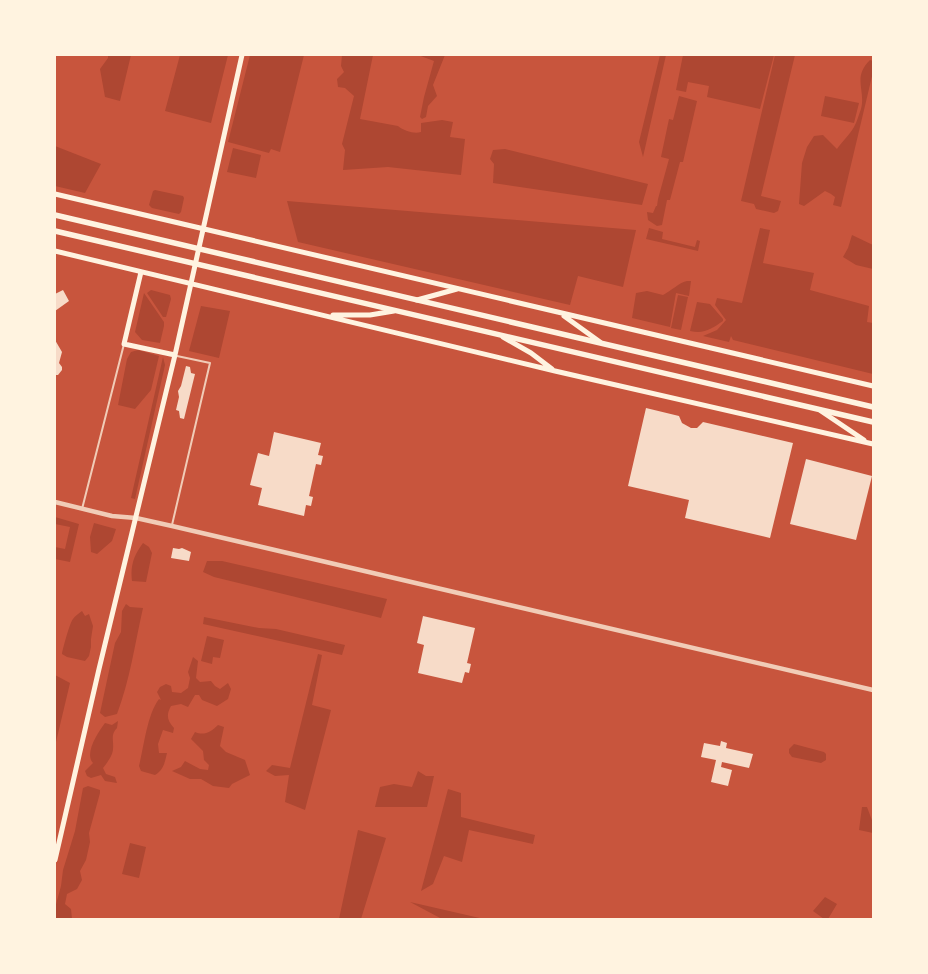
<svg xmlns="http://www.w3.org/2000/svg" width="928" height="974" font-family="'Open Sans',sans-serif">
	<style>
		.green { fill: #ae4732 }
		.building { fill: #f7dbc8 }
		.lines { fill: none; stroke-linecap: round; stroke-linejoin: round }
		.service { stroke: #f1ccb7; stroke-width: 2 }
		.tertiary { stroke: #f1ccb7; stroke-width: 4.5 }
		.secondary { stroke: #fff3e0; stroke-width: 5 }
		.primary { stroke: #fff3e0; stroke-width: 5.5 }
	</style>
	<rect width="100%" height="100%" fill="#c8553d"/>
	<path class="green" d="M108 55H131L120 101 105 97 100 69 108 58Z
		M180 55H228L211 123 165 111Z
		M250 55H304L280 152 271 149 269 153 228 142Z
		M342 55H373L360 119 398 126C404 131 414 134 421 132V123L442 120 453 122 450 137 465 139 461 175 388 167 343 170 345 150 342 144 354 96 345 88 338 87 337 79 344 72 341 66Z
		M418 55H445L433 85 437 96 428 106 426 117 422 119 420 117 424 97 434 61Z
		M660 55H666L643 157 639 142Z
		M683 55H774L760 109 707 97 709 86 688 82 686 92 676 90Z
		M775 55H795L761 196 781 201 778 211 774 213 756 209 754 204 741 201Z
		M870 60 873 61V72L841 207 833 205 835 197 831 194 825 191 804 206 799 204 802 163 807 147 814 136 823 135 837 149C842 142 850 134 854 127 857 122 859 114 861 109 866 90 852 78 870 60Z
		M679 96 697 101 683 162H680L670 200H667L662 225 657 226 648 220 647 212 653 213 656 206H657L658 199 669 159 661 157 669 119 673 120Z
		M825 96 859 103 854 123 821 116Z
		M55 146 101 164 85 193 55 186Z
		M233 148 261 155 256 178 227 172Z
		M505 149 648 184 642 205 493 183 494 164 490 159 493 150Z
		M155 190 183 196 184 198 181 212 179 214 152 208 149 205 153 191Z
		M287 201 636 230 623 287 578 276 570 305 298 242Z
		M649 228 663 232 662 239 695 247 697 240 700 241 698 251 646 239Z
		M760 228 770 230 763 263 814 273 810 290 869 306 867 322 873 323V374L733 340 731 336 729 342 703 336 717 330 726 320 715 305 717 298 742 303Z
		M852 235 873 245V269L856 265 843 257 848 248Z
		M687 281H691L689 296 676 293 670 327 632 318 636 293 647 291 663 295C671 291 680 282 687 281Z
		M151 290 170 295 171 299 166 317H163L147 293Z
		M144 293 164 322V326L160 343 142 340 135 332Z
		M678 295 688 297 681 330 671 328Z
		M697 302 710 304 723 319V321C711 329 705 334 690 331Z
		M201 306 230 311 219 358 189 351Z
		M138 350 159 356 151 390 135 409 118 405 127 359 131 352Z
		M163 357 165 365 135 499 131 498Z
		M55 517 79 524 70 562 55 559V547L65 549 70 527 55 524Z
		M94 523 116 529 112 541 97 554 91 552 90 537Z
		M143 543 149 547 152 553 146 582 132 581C130 566 134 555 143 543Z
		M207 561H222L387 599 381 618 214 577 203 572Z
		M126 604 130 607 143 608C135 643 130 680 117 714L105 717 100 713 115 643 121 632 122 611Z
		M82 611 85 616 89 614 93 626 91 639V647L89 656 85 661 67 657 62 654C62 651 70 622 73 619 75 616 79 613 82 611Z
		M204 617 259 628 276 629 345 645 342 655 203 624Z
		M207 636 224 640 220 658 213 657 212 664 201 661Z
		M318 654 322 655 312 705 331 710 305 810 285 802 289 775 275 776 266 771 272 765 290 768Z
		M193 657 198 661 196 678 200 682 211 681 215 686 220 689 228 683 231 689 228 699 217 706 202 700 199 695H195L188 707 181 704 171 706C166 715 167 720 174 728L173 733 163 730 158 744 159 753H167C165 761 164 770 155 775L141 771 139 766C144 746 147 715 159 699L161 700 157 692 160 687 166 684 171 686 172 692 181 693 188 688 190 678 188 672Z
		M55 675 70 683 56 742 55 741Z
		M118 721 117 728C110 735 114 740 113 749 113 755 107 763 103 768L106 774 115 777 117 783 105 781 101 775 91 778 87 776 85 771 93 763C84 754 98 732 105 723L112 725Z
		M218 725 224 727 220 746 226 752 245 760 250 775 232 784 229 788 213 786 201 779H190L172 771 181 767 185 761 200 769 208 770 209 765 204 760 203 751 191 739 195 732C204 736 211 732 218 725Z
		M794 744 824 752 826 754V760L821 763 792 757 789 753V749Z
		M418 771 426 776H434L427 807H375L380 787 394 784 412 787Z
		M88 786 100 790V793L89 833 90 842 86 860 80 871 82 880 77 889 67 894 65 904 71 909 72 919H55V908L61 886 63 870 75 831 83 788Z
		M448 789 461 793V817L535 835 533 844 469 830 462 862 444 856 433 884 421 891Z
		M862 807H867L873 823V833L859 830Z
		M358 830 386 838 361 919H339Z
		M130 843 146 847 139 878 122 874Z
		M825 897 837 904 828 919H824L813 911Z
		M410 902 484 919H442Z"/>
	<path class="building" d="M63 290 69 301 55 311V294Z
		M55 340 62 352 59 363 62 367V370L58 375H55Z
		M186 366 190 367 191 373 195 374 184 419 180 418 179 411 176 410 179 397 178 391 181 386Z
		M646 408 679 416 682 423 691 428H697L703 422 793 443 770 538 685 518 689 500 628 486Z
		M274 432 321 443 318 455 323 456 321 465 316 464 309 496 313 497 311 506 306 505 304 516 258 505 262 488 250 485 258 453 269 456Z
		M806 459 872 476 856 540 790 524Z
		M173 548 179 549 182 548 191 552 189 561 171 558Z
		M423 616 475 628 467 663 471 664 469 673 465 672 462 683 418 673 424 645 417 643Z
		M721 741 727 743 726 748 753 754 749 768 722 762 721 767 732 770 728 786 711 782 716 760 701 757 704 743 720 746Z"/>
	<g class="lines">
		<path class="service" d="M82 509 124 344
			M172 525 210 363 177 356"/>
		<path class="tertiary" d="M55 502 112 516 136 518 172 526 873 690"/>
		<path class="secondary" d="M55 194 873 386
			M55 251 555 371 873 444
			M141 272 124 344 175 355
			M417 300 457 289
			M333 315H370L394 311
			M564 316 600 342
			M503 337 531 353 552 369
			M821 411 864 440
			M55 860 99 669 175 355 242 55"/>
		<path class="primary" d="M55 215 873 407
			M55 231 873 422"/>
	</g>
	<rect width="928" height="974" fill="none" stroke="#fff3e0" stroke-width="112"/>
</svg>
